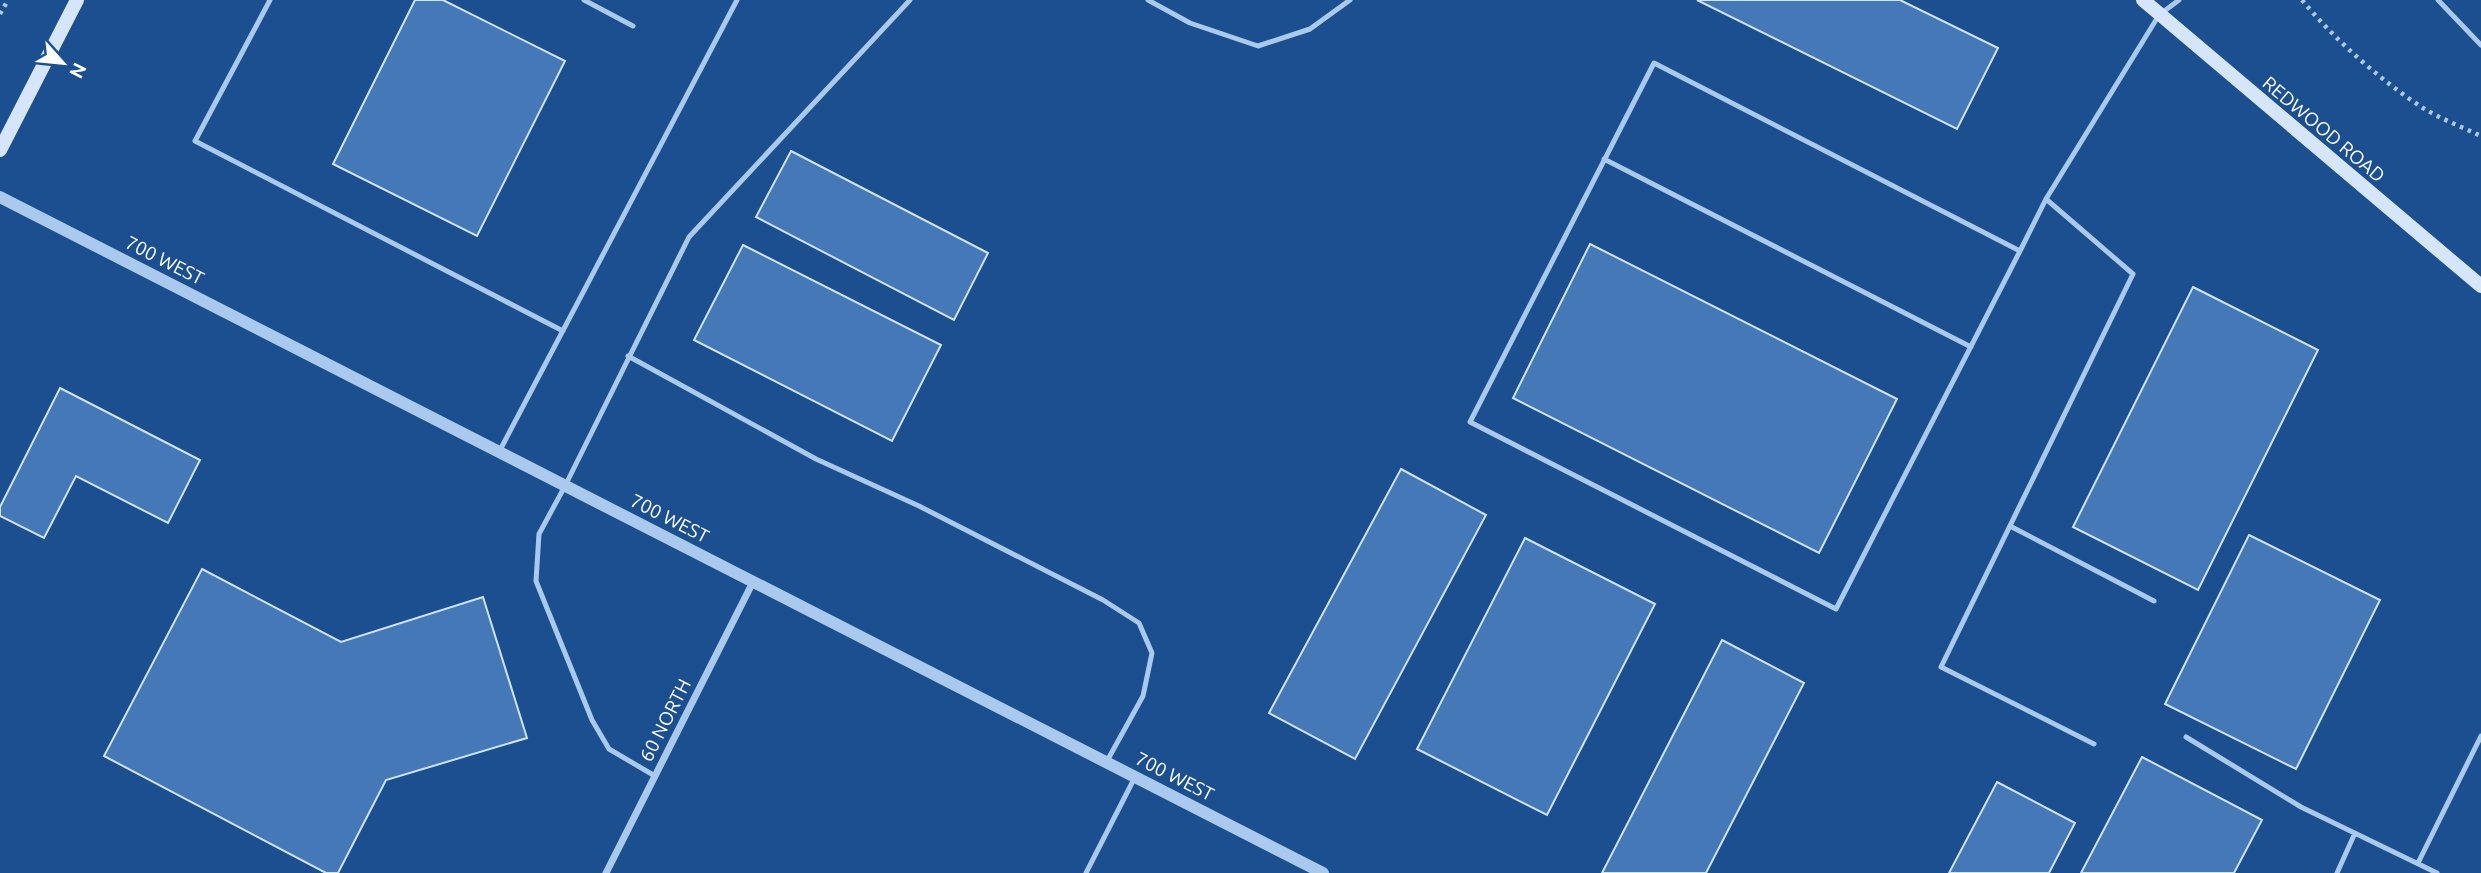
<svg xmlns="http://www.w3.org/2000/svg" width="2481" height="873" font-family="Ubuntu,sans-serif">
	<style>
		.building { fill: #4478b7; stroke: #cfe3fa; stroke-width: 2 }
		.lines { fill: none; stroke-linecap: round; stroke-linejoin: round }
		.path { stroke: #a9c9ee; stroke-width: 4.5; stroke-dasharray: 3.5 5; stroke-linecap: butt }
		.service { stroke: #a9c9ee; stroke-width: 5 }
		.minor { stroke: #a9c9ee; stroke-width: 7 }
		.tertiary { stroke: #a9c9ee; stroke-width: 12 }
		.secondary { stroke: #d6e6fa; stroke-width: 14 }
		.labels { text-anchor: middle; stroke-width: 7; stroke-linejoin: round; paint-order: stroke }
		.street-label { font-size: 19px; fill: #fff; stroke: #1b4f8f }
	</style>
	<rect width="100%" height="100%" fill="#1b4f8f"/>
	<path class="building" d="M415 0H443L565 61 477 236 333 164Z
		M1697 0H1900L1998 48 1957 129Z
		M791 151 988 253 954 320 756 217Z
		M1590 244 1897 399 1819 553 1513 398Z
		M743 245 941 345 892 441 694 340Z
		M2193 287 2318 350 2198 590 2073 527Z
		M60 388 200 460 168 523 76 476 44 538 0 516V507Z
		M1401 469 1486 515 1355 759 1269 713Z
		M2249 535 2380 600 2296 769 2165 704Z
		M1525 538 1655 604 1547 815 1417 749Z
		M202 569 341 642 483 597 527 738 386 780 338 873H326L104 756Z
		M1722 640 1804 683 1706 873H1602Z
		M2142 757 2262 820 2234 873H2081Z
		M1997 782 2075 823 2049 873H1949Z"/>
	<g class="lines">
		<path class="path" d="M2302 0C2334 39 2380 80 2423 108 2441 119 2462 127 2481 136
			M0 14 8 0"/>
		<path class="service" d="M270 0 195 141 563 331
			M584 0 633 26
			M1148 0 1190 23 1258 46 1310 29 1350 0
			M2438 0 2481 45
			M1604 159 1971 347
			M2046 199 2133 274 1941 667 2094 744
			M2020 251 1654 63 1470 422 1836 609 2020 251 2046 199 2159 15 2179 0
			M628 356 816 459 919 506 1103 600 1139 623 1152 653 1143 696 1107 761
			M499 452 737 0
			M2010 526 2154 601
			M2186 737 2301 807 2437 873
			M655 776 609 749 592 720 536 581 539 534 565 486 689 237 910 0
			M2418 863 2481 736
			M1086 873 1135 777
			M2337 873 2355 833"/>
		<path class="minor" d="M606 873 753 582"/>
		<path class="tertiary" d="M0 197 1323 873"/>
		<path class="secondary" d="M2143 0 2481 286
			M0 150 77 0"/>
	</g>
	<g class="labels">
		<g class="street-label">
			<text transform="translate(2324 129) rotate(40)" y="7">REDWOOD ROAD</text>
			<text transform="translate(165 260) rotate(27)" y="7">700 WEST</text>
			<text transform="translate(670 518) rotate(27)" y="7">700 WEST</text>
			<text transform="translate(665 720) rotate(-63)" y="7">60 NORTH</text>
			<text transform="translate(1175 776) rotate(27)" y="7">700 WEST</text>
		</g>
	</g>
	<g transform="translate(63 63) rotate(117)" stroke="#1b4f8f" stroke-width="5" paint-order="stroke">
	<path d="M0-5L12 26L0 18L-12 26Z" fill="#ffffff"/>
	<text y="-10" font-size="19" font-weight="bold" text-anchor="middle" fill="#ffffff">N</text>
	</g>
</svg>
